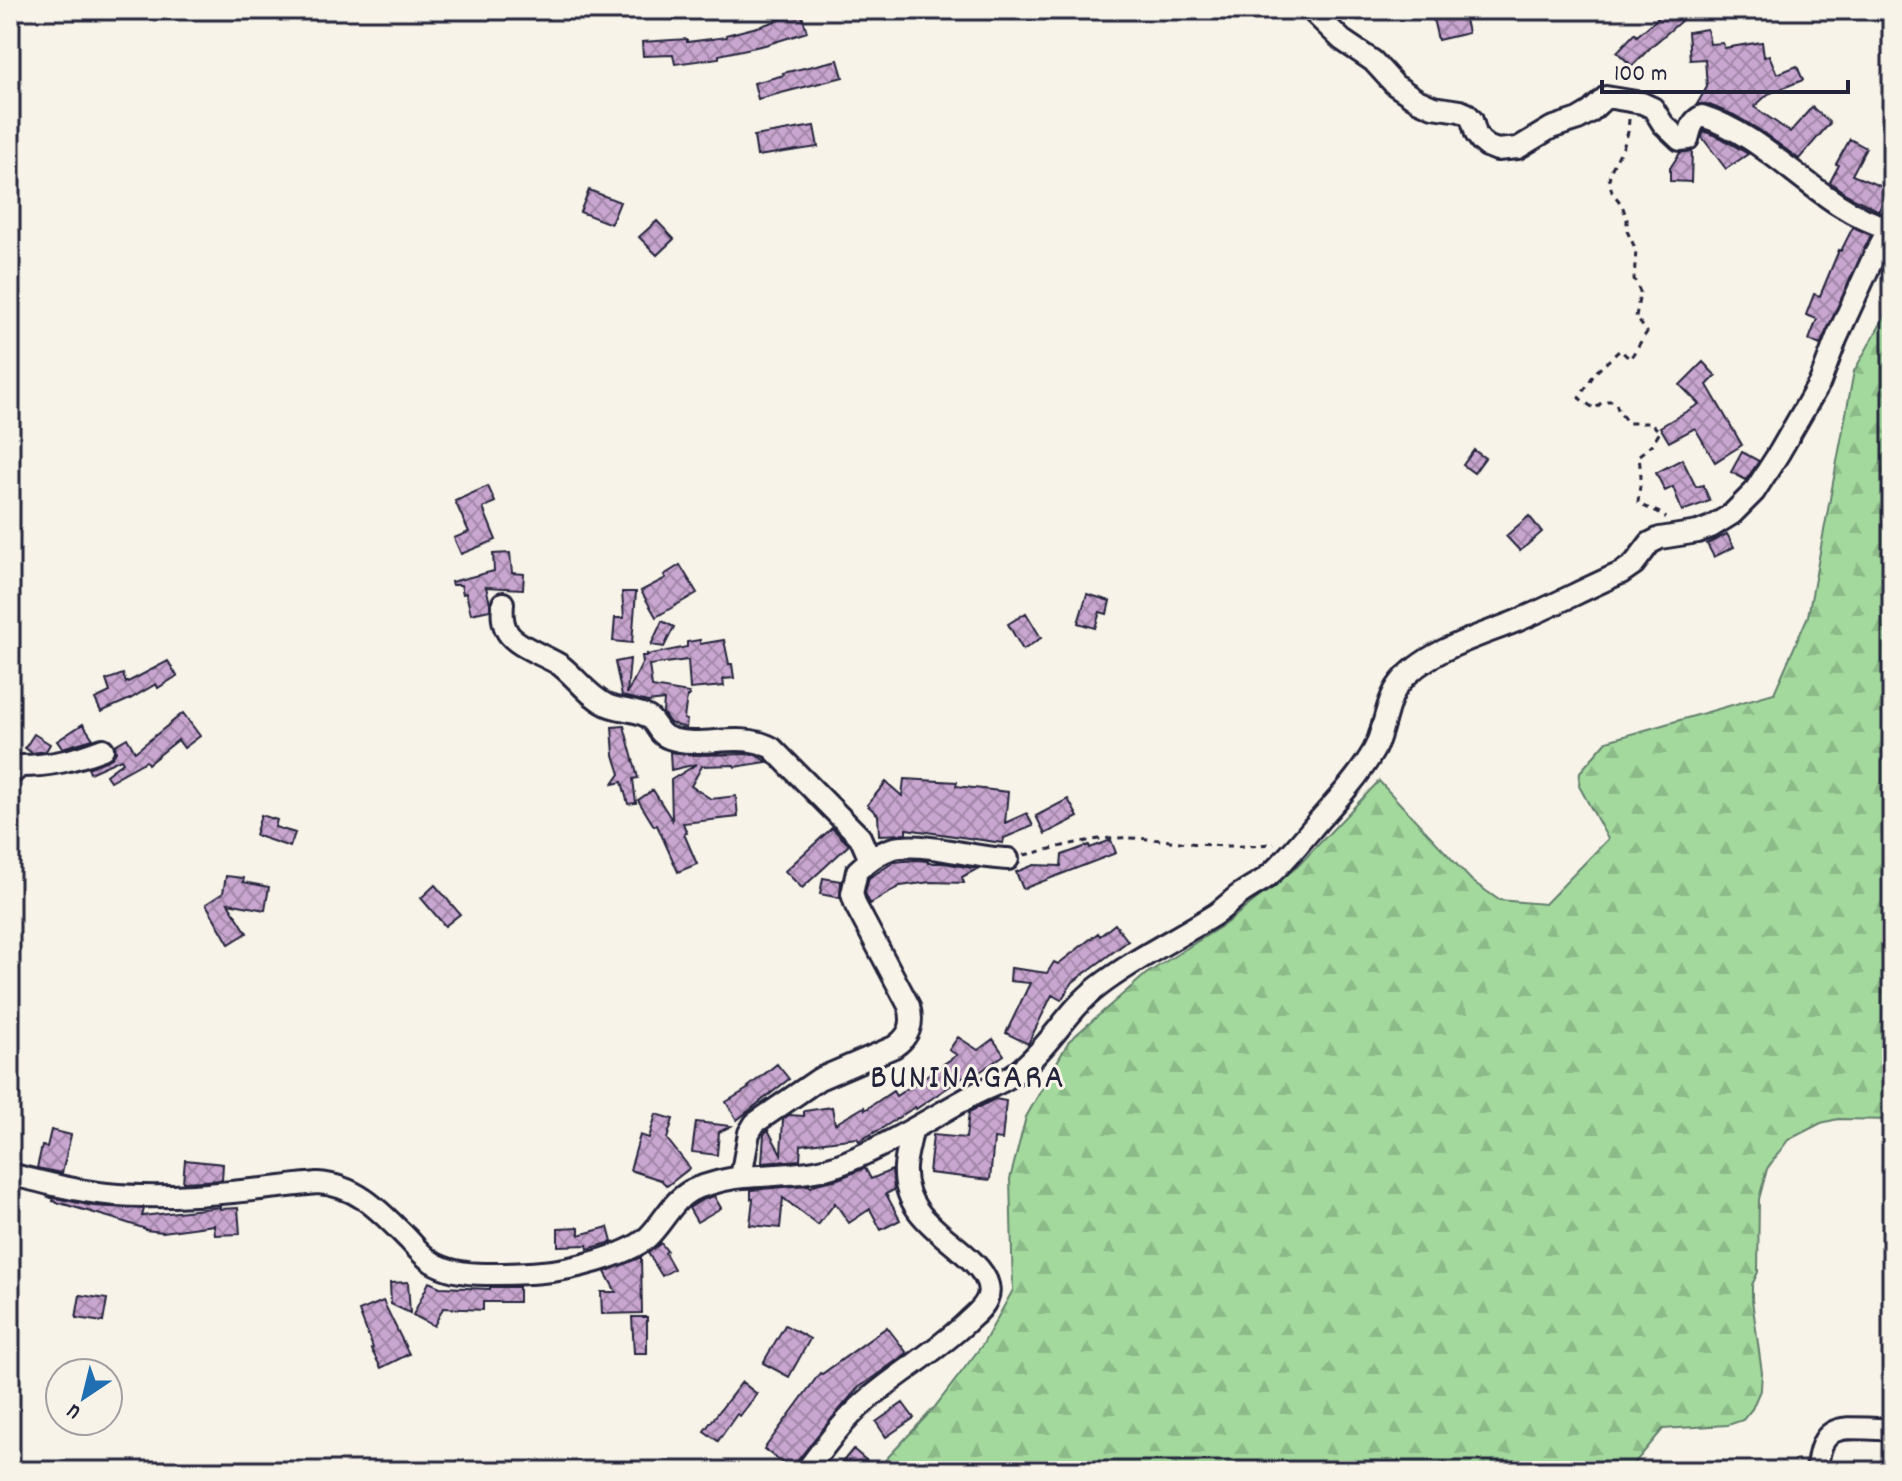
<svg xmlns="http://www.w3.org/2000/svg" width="1902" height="1481" font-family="Dekko,sans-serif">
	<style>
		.forest { fill: url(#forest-firs); stroke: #627e6c; stroke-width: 2 }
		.building { fill: url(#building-cross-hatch); stroke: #22223b; stroke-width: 2 }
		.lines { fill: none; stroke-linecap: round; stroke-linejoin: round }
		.street-casing { stroke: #22223b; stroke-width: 26 }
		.path { stroke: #22223b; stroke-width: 3; stroke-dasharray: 6 6; stroke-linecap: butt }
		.street { stroke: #f7f3e8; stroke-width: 20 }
		.labels { text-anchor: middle; stroke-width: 6; stroke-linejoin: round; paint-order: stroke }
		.quarter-label { font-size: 36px; letter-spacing: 2px; fill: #22223b; stroke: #f7f3e8 }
	</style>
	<defs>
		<pattern id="forest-firs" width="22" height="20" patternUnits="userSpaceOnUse" patternTransform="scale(2)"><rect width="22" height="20" fill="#a3d99d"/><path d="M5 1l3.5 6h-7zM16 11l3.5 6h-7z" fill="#8cba88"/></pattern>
		<pattern id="building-cross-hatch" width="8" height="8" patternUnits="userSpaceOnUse" patternTransform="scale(2)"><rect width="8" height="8" fill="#c9a6cf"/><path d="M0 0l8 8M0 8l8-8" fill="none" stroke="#a387a9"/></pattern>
	</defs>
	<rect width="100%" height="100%" fill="#f7f3e8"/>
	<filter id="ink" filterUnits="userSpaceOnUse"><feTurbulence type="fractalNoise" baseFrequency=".0125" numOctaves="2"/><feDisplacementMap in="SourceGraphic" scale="16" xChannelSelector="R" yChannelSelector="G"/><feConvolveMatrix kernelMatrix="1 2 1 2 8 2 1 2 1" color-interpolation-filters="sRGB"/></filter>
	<g filter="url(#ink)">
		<path class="forest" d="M1892 304V1120L1838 1119 1821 1123 1788 1140 1767 1169 1759 1199 1758 1272 1752 1285V1300L1762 1373 1761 1388 1752 1409 1743 1420 1728 1425 1663 1429 1628 1471H875L934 1408 983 1344 1013 1290 1010 1179 1026 1117 1069 1041 1146 974 1225 924 1297 867 1379 781 1472 881 1499 900 1545 904 1608 839 1579 786 1580 772 1607 741 1774 693 1808 616 1854 371Z"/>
		<path class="building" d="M1431 10H1463L1468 33 1438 40Z
			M1650 10H1672L1681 21 1652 46 1632 66 1617 52 1635 33 1637 36 1658 18Z
			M801 12 807 32 765 45 719 55V58L675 64 673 55 643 56 642 42 687 39V42L727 37 726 35 761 26Z
			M1707 29 1710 44 1723 43 1724 48 1762 42 1764 57 1769 55 1777 74 1797 66 1803 80 1768 94 1754 107 1790 132 1812 107 1830 123 1799 159 1758 129 1734 115 1707 104H1697L1707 87 1705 59 1690 60 1688 32Z
			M838 60 843 77 758 99 754 83 784 75 783 73Z
			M814 126 818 147 757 156 754 136Z
			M1704 131 1721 138 1748 154 1726 169 1702 137Z
			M1850 139 1866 148 1852 175 1888 189 1879 211 1846 194 1830 182 1839 165 1836 164Z
			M1692 151 1691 182 1670 181V168L1680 153Z
			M589 190 620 202 611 224 580 212Z
			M657 221 674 239 657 255 639 237Z
			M1853 227 1871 235 1820 345 1809 340 1817 319 1806 315 1814 294 1820 296 1839 250 1841 251Z
			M1703 362 1716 376 1707 385 1742 445 1715 462 1695 428 1669 442 1660 427 1699 404 1680 385Z
			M1474 450 1485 458 1474 473 1463 465Z
			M1742 452 1759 461 1746 480 1731 472Z
			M1682 459 1696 487 1703 485 1710 501 1682 511 1673 487 1665 491 1656 473Z
			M488 486 495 502 483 508 496 540 461 554 454 538 469 532 455 501Z
			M1529 516 1542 532 1520 551 1506 536Z
			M1727 534 1734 547 1714 557 1707 544Z
			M510 553 512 573 524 574 523 589 486 587 490 603V610L471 614 466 593 463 594 461 585H452L451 582 494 571 493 554Z
			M680 565 697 593 656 617 641 591 666 578 664 575Z
			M622 592H636L632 643 613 641 615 618H624Z
			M1087 594 1110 601 1107 614 1100 612 1095 628 1078 623Z
			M1026 613 1041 638 1023 650 1008 624Z
			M662 621 674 627 664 647 651 645Z
			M700 640V644L724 640 729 664H732L734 678 723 679 724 686 690 689 688 660 649 665 652 687 689 693V696H687L684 719 687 720 686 728 670 723 663 713 664 700 648 702 622 696 615 662 630 659 627 694 643 662 642 656H646L647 653V655L687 647V642Z
			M168 661 177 676 158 688 156 684 130 699 101 712 95 699 110 692 106 680 123 674 126 683Z
			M183 713 200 736 184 748 178 740 148 764 146 761 110 781 106 775 123 762 121 759 90 773 88 768 112 758 116 752 115 745 127 738 135 752Z
			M83 724 93 739 62 748 57 741Z
			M624 726 638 778 633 779 636 803 628 804 622 782 613 784 620 774 614 755 612 727Z
			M34 734 50 744 46 751 32 753 25 748Z
			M670 752 694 755 746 754 756 755 767 762 735 767 734 765 702 766 691 786 711 799 736 796 738 817 683 823 687 833 684 834 697 864 678 872 657 825 654 826 638 800 653 790 672 820 671 780 697 764 671 770Z
			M904 779 957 782 956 786 1008 792 1005 823 1027 813 1033 826 1004 838 1003 843 906 829V834L879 835 878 815 867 805 886 782 902 796Z
			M1068 799 1078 817 1045 834 1036 816Z
			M261 815 277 820 275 827 295 833 290 847 255 835Z
			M832 828 849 845 802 888 785 871Z
			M1111 840 1116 853 1023 889 1016 872 1034 865 1061 866 1062 855 1089 845 1090 848Z
			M915 860 928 861V863H944L977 869 962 877 964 883 931 882 900 886 870 904 865 893 869 878 894 862Z
			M226 876 244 878 243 882 269 887 265 910 228 903 247 933 229 944 206 904 223 893Z
			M823 878 841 881 840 898 820 894Z
			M435 885 460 914 445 926 421 898Z
			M1115 924 1128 941 1073 982 1061 1000 1052 995 1028 1044 1006 1033 1030 983 1010 981 1011 968 1047 973 1054 962 1058 964 1098 933 1100 936Z
			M958 1037 978 1050 993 1039 1004 1055 974 1076 971 1072 916 1109 915 1107 881 1129 859 1141 857 1138 801 1145 800 1160 762 1163 764 1134 768 1130 781 1154 783 1119 789 1115 804 1116V1111L832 1107 835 1124 864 1107 865 1110 893 1091 896 1096 957 1055 949 1050Z
			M777 1064 789 1079 737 1120 726 1102 749 1088 748 1087Z
			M995 1099 1006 1101 1002 1140 994 1139 990 1180 929 1173 933 1135 966 1138 969 1112Z
			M656 1114 673 1119 667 1139 690 1168 667 1186 661 1180 630 1170 640 1135 649 1138Z
			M696 1122 731 1126 719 1132 717 1155 692 1152Z
			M51 1130 71 1135 62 1173 37 1168 42 1146 47 1147Z
			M185 1160 223 1164 222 1180 183 1182Z
			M865 1168 871 1179 892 1170 894 1190 886 1194 900 1220 881 1230 870 1209 849 1223 835 1203 818 1225 783 1198 780 1228 750 1225 753 1199H751V1190L808 1185 811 1187 816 1184 838 1179Z
			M46 1196 93 1206 144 1209 142 1216 220 1207V1209L238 1208 240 1234 215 1235 214 1225 163 1232 146 1230V1229L115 1219 53 1201 54 1199Z
			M714 1196 721 1208 697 1222 689 1208 702 1200Z
			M579 1227V1235L608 1227 612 1242 588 1249 587 1245 558 1246V1228Z
			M661 1243 667 1251 665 1253 674 1269 662 1276 648 1253Z
			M641 1257 642 1313 602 1314 601 1292H616L605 1272Z
			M408 1282 410 1313 391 1304 390 1283Z
			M429 1282 440 1287 490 1289V1287H519V1302H483V1310L443 1308 434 1326 413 1315Z
			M80 1295 107 1299 103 1322 76 1318Z
			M383 1301 409 1354 381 1368 371 1349 373 1348 359 1311Z
			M632 1317H647V1353H634Z
			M785 1325 810 1339 789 1377 763 1363Z
			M887 1327 907 1353 857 1389 817 1436 796 1463 793 1471 764 1449 820 1373 822 1374Z
			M742 1382 757 1394 740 1416 737 1414 718 1441 704 1431Z
			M903 1403 914 1418 886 1437 876 1422Z
			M853 1449 867 1461 859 1471H835Z"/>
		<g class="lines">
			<defs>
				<path id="street" d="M1311 10 1342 40 1373 61 1395 85 1417 100 1433 107 1460 111 1467 114 1472 120 1476 134 1481 141 1487 146 1497 150 1518 148 1551 128 1578 119 1590 112 1606 97 1642 103 1653 108 1663 124 1680 140 1688 139C1691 130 1691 121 1702 116 1772 138 1817 207 1888 228
					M503 603C502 614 502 624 508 633 516 646 546 656 560 665 576 677 588 696 607 705 620 711 636 709 648 717 657 723 657 734 669 738 702 750 740 730 772 748L860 837 870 860
					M10 775 20 766C51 766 74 760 103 749
					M10 1174C41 1182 75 1191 107 1194 176 1201 248 1190 317 1183 358 1185 382 1213 409 1240 416 1248 423 1256 432 1262 448 1272 467 1274 486 1274 504 1274 524 1274 542 1272 570 1270 626 1256 647 1238 665 1221 673 1197 697 1188 712 1183 728 1178 744 1177 779 1174 813 1176 846 1162 890 1144 931 1118 973 1095 989 1087 1009 1080 1022 1068 1051 1044 1069 1009 1098 987 1134 959 1176 939 1214 915 1223 909 1230 902 1239 895 1247 889 1257 884 1266 878 1286 861 1303 839 1320 819 1339 798 1360 775 1374 750 1385 729 1385 702 1400 683 1426 650 1481 636 1519 620 1553 606 1586 588 1621 573L1634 564 1650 543 1660 538 1698 532 1711 527 1732 514 1754 492 1779 453 1820 382 1837 337 1874 256 1892 223
					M741 1177 749 1133 755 1123 819 1079 894 1047C910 1036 914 1024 909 1006L856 906 852 894 857 871C869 860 885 848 901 847 934 844 973 858 1008 859
					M806 1471C824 1447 843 1421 866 1401 898 1373 936 1352 967 1322 974 1315 983 1309 987 1299 993 1285 983 1272 973 1262 945 1234 902 1214 905 1167 906 1155 910 1142 912 1131
					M1817 1471C1820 1414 1851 1431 1892 1429"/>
			</defs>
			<use href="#street" class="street-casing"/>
			<path class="path" d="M1629 119 1628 132 1624 145 1611 170 1609 180 1612 192 1622 205 1627 219V231L1636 250 1634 279 1640 292 1636 317 1647 332 1630 359 1620 350 1595 373 1579 398 1595 409 1603 401H1615L1619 412 1628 423H1651L1660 432 1652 445 1639 455 1641 477 1638 502C1646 510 1660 510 1666 518
				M1024 855C1054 849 1083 839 1114 838 1167 836 1221 853 1274 843"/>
			<use href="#street" class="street"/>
		</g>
	</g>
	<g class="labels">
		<g class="quarter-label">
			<text x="968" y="1087">BUNINAGARA</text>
		</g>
	</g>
	<rect width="1902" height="1481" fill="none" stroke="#f7f3e8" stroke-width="40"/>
	<rect x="20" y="20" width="1862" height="1441" fill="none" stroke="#22223b" stroke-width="3" filter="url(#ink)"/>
	<g transform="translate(84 1397) rotate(215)"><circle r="38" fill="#f7f3e8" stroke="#a29fa3" stroke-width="2"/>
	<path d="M0-6L14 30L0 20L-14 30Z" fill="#1f6fb2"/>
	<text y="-12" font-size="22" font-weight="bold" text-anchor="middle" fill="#22223b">U</text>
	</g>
	<path d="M1602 80v12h246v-12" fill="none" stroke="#22223b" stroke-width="4"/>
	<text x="1614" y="80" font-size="24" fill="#22223b" stroke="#f7f3e8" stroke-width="6" paint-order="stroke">100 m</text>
</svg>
